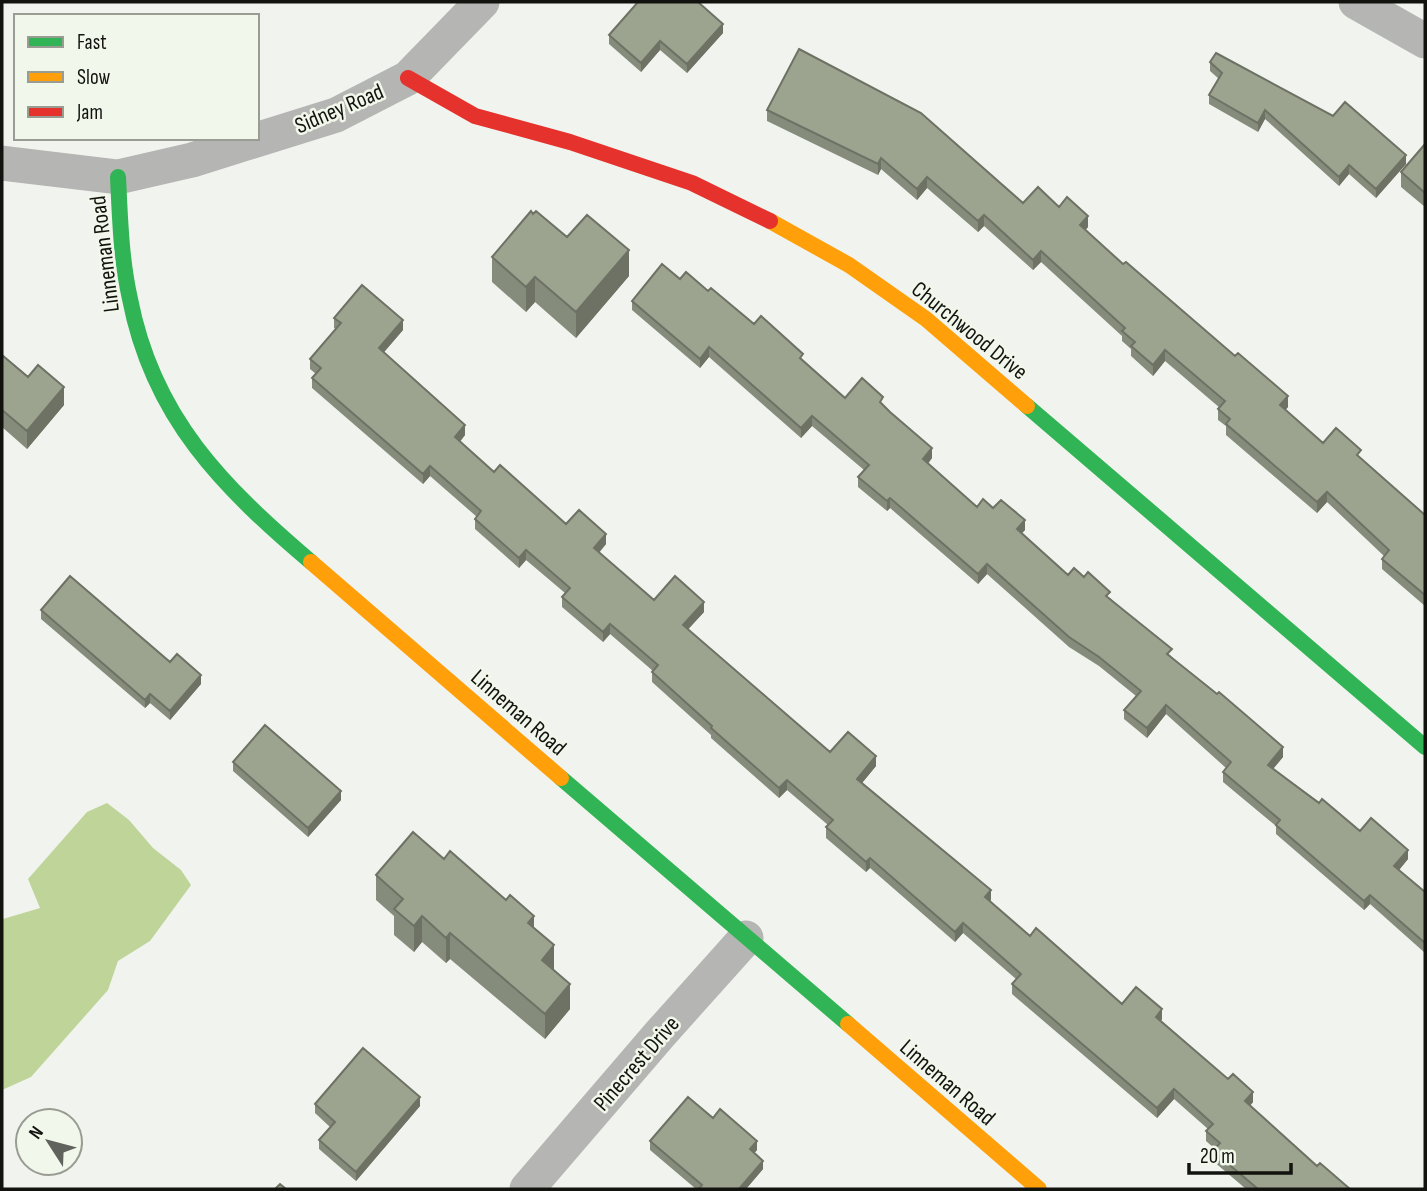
<svg xmlns="http://www.w3.org/2000/svg" width="1427" height="1191" font-family="'Sofia Sans Condensed',sans-serif">
	<style>
		.water { fill: #bed498 }
		.lines { fill: none; stroke-linecap: round; stroke-linejoin: round }
		.street { stroke: #b5b5b3; stroke-width: 35 }
		.fast { stroke: #30b455; stroke-width: 16 }
		.slow { stroke: #ff9f0a; stroke-width: 16 }
		.jam { stroke: #e5322d; stroke-width: 16 }
		.wall { fill: #868c7b }
		.shaded-wall { fill: #6d7264 }
		.building { fill: #9ca38f; stroke: #6d7264; stroke-width: 2 }
		.labels { text-anchor: middle; stroke-width: 5; stroke-linejoin: round; paint-order: stroke }
		.street-label { font-size: 23px; fill: #12130f; stroke: #f2f7eb }
	</style>
	<rect width="100%" height="100%" fill="#f1f4ee"/>
	<path class="water" d="M107 803 129 820 153 848 181 870 191 885 150 941 118 961 108 990 31 1077 2 1090V922L3 919 40 908 28 879 87 812Z"/>
	<g class="lines">
		<path class="street" d="M1356 2 1425 41
			M2 163 118 177 192 160 336 115 408 78 482 2
			M527 1189 660 1034 746 938"/>
		<path class="fast" d="M118 177C120 218 121 259 130 299 153 418 223 487 311 562
			M1027 406 1425 747
			M561 778 848 1024"/>
		<path class="slow" d="M770 221 849 265 926 319 1027 406
			M311 562 561 778
			M848 1024 1039 1189"/>
		<path class="jam" d="M408 78 475 116 570 142 692 183 770 221"/>
	</g>
	<path class="wall" d="M723 33 687 73 660 50 641 72 609 44V35Z
		M1210 62 1406 164 1376 198 1349 174 1339 186 1265 119 1258 132 1209 104V95L1219 79 1210 71Z
		M767 110 1023 203 1059 207 1088 227 1085 230 1123 264 1288 407 1285 410 1323 443 1361 459 1425 515V606L1382 569V559L1384 556 1327 502 1317 513 1226 435V426L1218 420V409L1220 408 1165 361 1153 376 1131 356V349L1122 341V336L1041 262 1033 270 984 226 978 232 927 188 917 200 881 169 878 175 767 121Z
		M1425 144V207L1401 187V172Z
		M567 237 629 276 576 338 535 302 526 312 492 282V257Z
		M680 279 708 291 803 361 845 398 883 405 932 458 928 464 977 507 993 508 1025 530 1022 533 1068 575 1110 598 1172 657 1283 757 1273 769 1360 831 1408 859 1399 870 1425 892V953L1370 904 1364 910 1276 834V826L1223 782V772L1226 768 1166 714 1147 738 1124 719V710L1136 696 1099 666 1069 647 987 574 978 584 890 508 887 511 858 487V477L864 470 812 426 801 438 709 357 700 368 632 310V301Z
		M334 318 403 330 384 352 465 435 460 442 494 472 566 524 606 544 599 553 654 600 704 612 688 629 830 752 876 766 862 783 991 900 990 901 1030 936 1122 1004 1162 1019 1161 1021 1253 1102 1250 1106 1317 1166 1350 1189H1246L1213 1161V1151L1215 1149 1206 1141V1131L1208 1129 1174 1099 1157 1118 1012 994V984L1016 979 963 933 955 942 870 868 866 872 826 838V827L828 825 787 790 779 798 711 738V735L652 682V672L653 671 610 634 603 642 562 607V597L565 593 526 560 519 568 475 529V519L477 517 430 476 423 484 312 388V378L316 374 310 369V359L336 329 334 328Z
		M2 355 64 405 27 449 2 427Z
		M41 610 170 662 201 684 170 720 150 703 145 708 41 619Z
		M233 762 341 800 308 837 233 771Z
		M444 859 506 900 534 928 554 970 570 1009 545 1039 450 959 446 963 422 942 414 952 394 935V916L376 900V875Z
		M315 1104 420 1106 356 1181 319 1149V1140L330 1127 315 1113Z
		M713 1118 757 1150 754 1153 763 1169 746 1189H696L650 1150V1141Z"/>
	<path class="shaded-wall" d="M723 24V33L687 73V64Z
		M660 41V50L641 72V63Z
		M1265 110V119L1258 132V123Z
		M1406 155V164L1376 198V189Z
		M881 158V169L878 175V164Z
		M1349 165V174L1339 186V177Z
		M927 177V188L917 200V189Z
		M984 215V226L978 232V221Z
		M1088 216V227L1080 236V225Z
		M629 250V276L576 338V312Z
		M1041 251V262L1033 270V260Z
		M535 277V302L526 312V287Z
		M403 320V330L379 358V348Z
		M709 347V357L700 368V359Z
		M1165 350V361L1153 376V365Z
		M64 387V405L27 449V431Z
		M1288 396V407L1280 416V405Z
		M812 416V426L801 438V428Z
		M465 425V435L455 447V437Z
		M932 448V458L923 469V459Z
		M430 466V476L423 484V474Z
		M1327 492V502L1317 513V502Z
		M890 498V508L887 511V501Z
		M1025 520V530L1017 538V529Z
		M606 534V544L594 558V548Z
		M526 550V560L519 568V558Z
		M987 564V574L978 584V574Z
		M704 602V612L683 635V625Z
		M610 624V634L603 642V632Z
		M201 675V684L170 720V711Z
		M150 694V703L145 708V700Z
		M1166 705V714L1147 738V728Z
		M1283 747V757L1268 775V765Z
		M876 756V766L857 789V779Z
		M787 780V790L779 798V788Z
		M341 791V800L308 837V828Z
		M1408 850V859L1394 876V866Z
		M870 858V868L866 872V862Z
		M991 890V900L985 907V897Z
		M1370 895V904L1364 910V901Z
		M422 916V942L414 952V926Z
		M534 916V941L528 923Z
		M963 923V933L955 942V932Z
		M450 933V959L446 963V938Z
		M554 945V970L542 960Z
		M570 984V1009L545 1039V1014Z
		M1162 1009V1019L1156 1027V1017Z
		M1174 1089V1099L1157 1118V1108Z
		M1253 1092V1102L1245 1111V1101Z
		M420 1097V1106L356 1181V1172Z
		M757 1141V1150L750 1158V1149Z
		M763 1161V1169L746 1189H739Z"/>
	<path class="building" d="M638 2H698L723 24 687 64 660 41 641 63 609 35Z
		M799 49 921 113 1023 203 1038 187 1059 207 1067 197 1088 216 1080 225 1123 264 1126 262 1235 356 1238 353 1288 396 1280 405 1323 443 1336 428 1361 450 1357 455 1425 515V595L1382 559 1389 550 1327 492 1317 502 1226 424 1230 419 1218 409 1225 401 1165 350 1153 365 1131 346 1135 342 1122 331 1125 328 1041 251 1033 260 984 215 978 221 927 177 917 189 881 158 878 164 767 110Z
		M1216 53 1333 116 1345 102 1406 155 1376 189 1349 165 1339 177 1265 110 1258 123 1209 95 1222 73 1210 62Z
		M1425 144V193L1401 172Z
		M531 211 533 214 536 211 567 237 587 215 629 250 576 312 535 277 526 287 492 257Z
		M662 264 680 279 686 272 708 291 711 288 754 324 761 316 803 354 800 358 845 398 862 378 883 397 880 402 890 412 932 448 923 459 977 507 983 499 993 508 1001 500 1025 520 1017 529 1068 575 1074 568 1084 577 1088 572 1110 592 1106 596 1172 649 1167 654 1217 694 1219 692 1283 747 1268 765 1319 803 1322 799 1360 831 1371 818 1408 850 1394 866 1425 892V943L1370 895 1364 901 1276 825 1280 820 1223 772 1231 762 1166 705 1147 728 1124 710 1141 691 1099 657 1069 637 987 564 978 574 890 498 887 501 858 477 869 465 812 416 801 428 709 347 700 359 632 301Z
		M362 285 403 320 379 348 465 425 455 437 494 472 500 465 566 524 579 510 606 534 594 548 654 600 675 576 704 602 683 625 830 752 848 732 876 756 857 779 991 890 985 897 1030 936 1036 928 1122 1004 1136 987 1162 1009 1156 1017 1228 1079 1233 1074 1253 1092 1245 1101 1317 1166 1320 1163 1350 1189H1258L1213 1151 1220 1143 1206 1131 1213 1124 1174 1089 1157 1108 1012 984 1021 974 963 923 955 932 870 858 866 862 826 827 833 820 787 780 779 788 711 728 712 726 652 672 658 665 610 624 603 632 562 597 570 588 526 550 519 558 475 519 481 511 430 466 423 474 312 378 321 368 310 359 341 323 334 318Z
		M2 355 28 377 38 365 64 387 27 431 2 410Z
		M70 576 170 662 177 654 201 675 170 711 150 694 145 700 41 610Z
		M265 725 341 791 308 828 233 762Z
		M413 832 444 859 450 851 506 900 510 895 534 916 528 923 554 945 542 960 570 984 545 1014 450 933 446 938 422 916 414 926 394 909 403 899 376 875Z
		M363 1048 420 1097 356 1172 319 1140 335 1122 315 1104Z
		M688 1097 713 1118 720 1109 757 1141 750 1149 763 1161 739 1189H699L702 1185 650 1141Z
		M280 1184 286 1189H275Z"/>
	<g class="labels">
		<g class="street-label">
			<text transform="translate(339 108) rotate(-23)" y="8">Sidney Road</text>
			<text transform="translate(104 254) rotate(-97)" y="8">Linneman Road</text>
			<text transform="translate(970 330) rotate(39)" y="8">Churchwood Drive</text>
			<text transform="translate(519 712) rotate(41)" y="8">Linneman Road</text>
			<text transform="translate(636 1063) rotate(-49)" y="8">Pinecrest Drive</text>
			<text transform="translate(948 1082) rotate(41)" y="8">Linneman Road</text>
		</g>
	</g>
	<rect width="1427" height="1191" fill="none" stroke="#12130f" stroke-width="7"/>
	<rect x="14" y="14" width="245" height="126" fill="#f2f7eb" stroke="#989c93" stroke-width="2"/>
	<rect x="28" y="37" width="35" height="10" fill="#30b455" stroke="#989c93" stroke-width="2"/>
	<text x="77" y="49" font-size="21" fill="#12130f">Fast</text>
	<rect x="28" y="72" width="35" height="10" fill="#ff9f0a" stroke="#989c93" stroke-width="2"/>
	<text x="77" y="84" font-size="21" fill="#12130f">Slow</text>
	<rect x="28" y="107" width="35" height="10" fill="#e5322d" stroke="#989c93" stroke-width="2"/>
	<text x="77" y="119" font-size="21" fill="#12130f">Jam</text>
	<g transform="translate(49 1142) rotate(306)"><circle r="33" fill="#f2f7eb" stroke="#989c93" stroke-width="2"/>
	<path d="M0-5L12 26L0 18L-12 26Z" fill="#60625d"/>
	<text y="-10" font-size="19" font-weight="bold" text-anchor="middle" fill="#12130f">N</text>
	</g>
	<path d="M1189 1163v10h102v-10" fill="none" stroke="#12130f" stroke-width="3.5"/>
	<text x="1200" y="1163" font-size="21" fill="#12130f" stroke="#f2f7eb" stroke-width="5" paint-order="stroke">20 m</text>
</svg>
